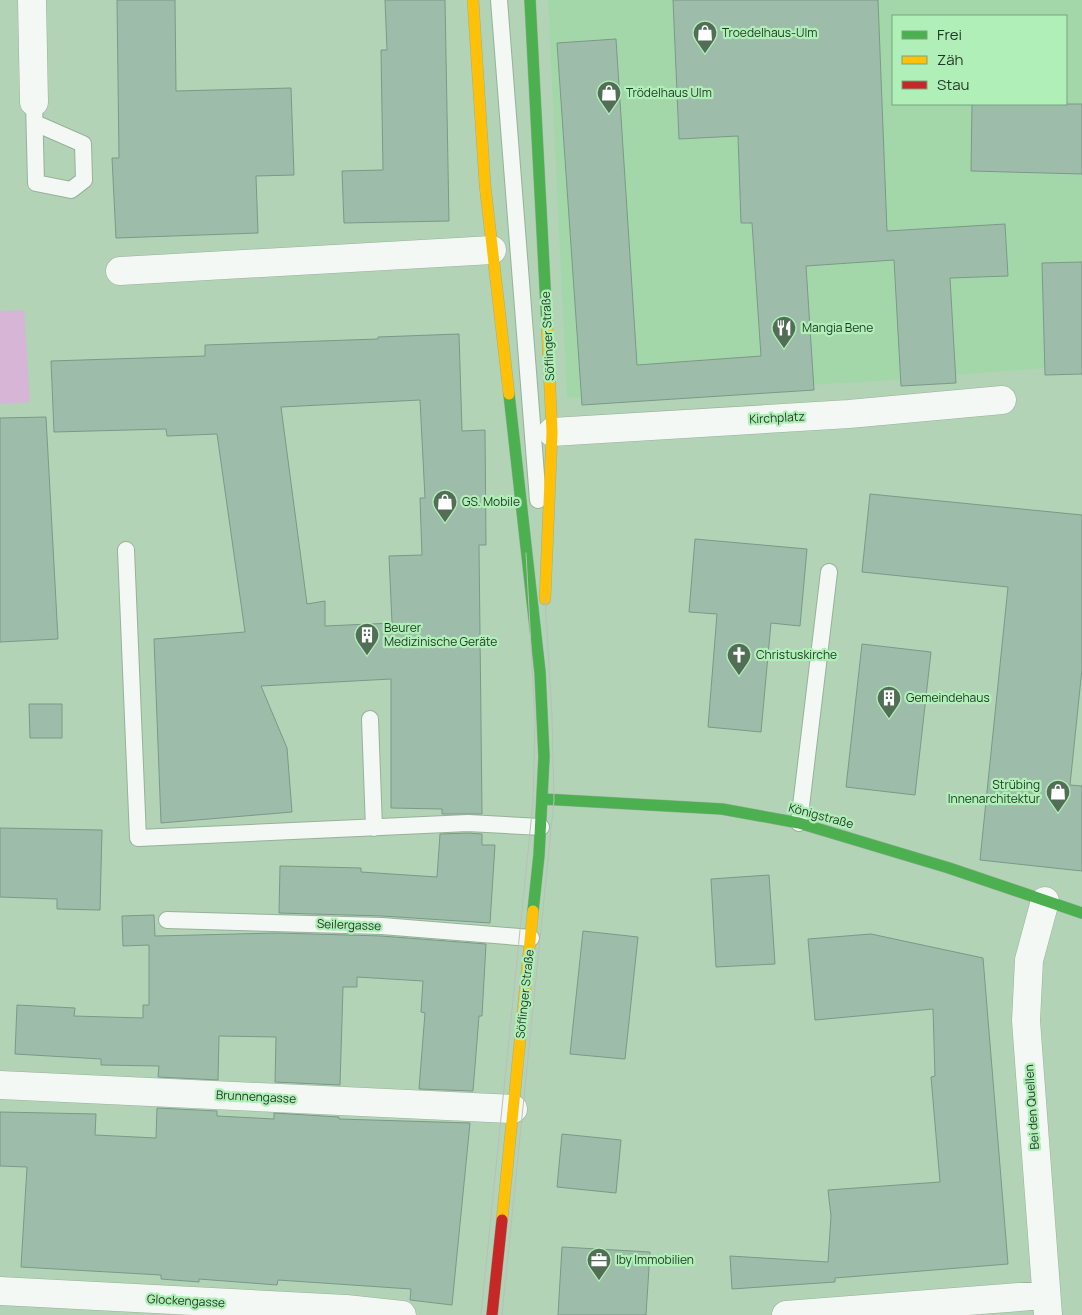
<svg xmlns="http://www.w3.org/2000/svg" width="1082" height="1315" font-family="Manrope,sans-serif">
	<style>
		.built { fill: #a3d7aa; fill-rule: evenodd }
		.green { fill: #d6b5d6 }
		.building { fill: #9dbca9; stroke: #7a9a88; fill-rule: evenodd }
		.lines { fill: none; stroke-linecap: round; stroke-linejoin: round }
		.lane-casing { stroke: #97b19a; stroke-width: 18 }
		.street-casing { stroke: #97b19a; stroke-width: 29 }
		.fast-casing { stroke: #97b19a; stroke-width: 12 }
		.slow-casing { stroke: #97b19a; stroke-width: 12 }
		.jam-casing { stroke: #97b19a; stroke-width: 12 }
		.lane { stroke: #f3f8f4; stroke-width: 16 }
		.street { stroke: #f3f8f4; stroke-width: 28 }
		.fast { stroke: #4caf50; stroke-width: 11 }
		.slow { stroke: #ffc107; stroke-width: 11 }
		.jam { stroke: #c62828; stroke-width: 11 }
		.tram { stroke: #b8c0b9; stroke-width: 1 }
		.labels { text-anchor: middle; stroke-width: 4.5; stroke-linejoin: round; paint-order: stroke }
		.poi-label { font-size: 12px; fill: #1e3722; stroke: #b1efb9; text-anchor: start }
		.street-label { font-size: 12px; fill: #1e3722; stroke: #b1efb9 }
	</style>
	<rect width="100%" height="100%" fill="#b2d3b6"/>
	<path class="built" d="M548 0H1082V365L879 381 567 398ZM893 16H1066V104H893Z"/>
	<path class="green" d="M24 310 30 402 0 404V311Z"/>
	<path class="building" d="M117 0H175L176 91 291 88 294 175 256 176 258 233 116 238 112 158H119Z
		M385 0H445L449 221 344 223 342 171 383 170 381 50H387Z
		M673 0H878L887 231 1005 224 1008 276 950 278 956 383 901 386 894 260 806 266 814 390 582 405 557 43 616 39 637 365 761 356 752 223H741L738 136 679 139Z
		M972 104H1082V174L971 171Z
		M1082 262V374L1045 375 1042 263Z
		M459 334 462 431 485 430 486 545H479L482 814H442V809L391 808V679L261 686 287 748 292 812 161 823 154 639 245 632 217 434 167 436 166 429 54 432 51 361 205 356V345L378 339V337ZM420 400 425 498H420L422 555 389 556 392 623 325 626V601L307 604 281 407Z
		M46 417 58 639 0 642V418Z
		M870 494 1082 515V669L1070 785 1082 786V871L980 860 1008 587 862 572Z
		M695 539 807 549 800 626 771 623 761 732 708 727 717 614 689 612Z
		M862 644 931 652 915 795 846 787Z
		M29 704H62V738H30Z
		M0 828 102 830 100 910 57 909V899L0 897Z
		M468 833 482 834V845H495L490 923 382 916 279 913 280 866 361 868V872L437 877 440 834Z
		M769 875 775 964 716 967 711 879Z
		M154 915 155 936 278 933 381 936 486 944 482 1016H479L473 1091 419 1089 425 1013 421 1012 423 981 357 977V987H343L340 1085 275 1082 276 1037 219 1036 218 1080 158 1077 159 1066 101 1065V1059L15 1054 17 1005 75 1008 74 1016 143 1018V1005H149V945L123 946 122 916Z
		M583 931 638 937 625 1059 570 1054Z
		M871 934 983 958 1008 1264 835 1278V1282L732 1289 730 1256 828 1262 831 1216 828 1190 940 1182 931 1077 935 1076 933 1009 815 1020 808 939Z
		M157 1108 217 1111V1116L274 1119V1113L339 1117V1119L470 1123 452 1305 410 1300 411 1289 278 1280 277 1285 199 1279V1282L161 1279V1275L21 1267 27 1167 0 1166V1112L96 1114 95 1135 156 1138Z
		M562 1134 621 1140 616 1193 557 1187Z
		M562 1247 650 1252 646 1315H558Z"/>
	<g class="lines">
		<defs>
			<path id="lane" d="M499 0 538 500
				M34 102 36 183 71 190 84 180 83 144 35 123
				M126 550 138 838 468 823 541 827
				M370 719 374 828
				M799 823 829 572
				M167 920 382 926 531 938"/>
			<path id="street" d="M32 0 34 102
				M120 271 492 250
				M552 432 849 414 1002 400
				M1045 901 1029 960 1026 1021 1048 1315
				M0 1085 513 1109
				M0 1291 346 1309 402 1315
				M786 1315 1046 1295"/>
			<path id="fast" d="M530 0 547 325
				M509 394 540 672 544 757 539 855 533 911
				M543 799 722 809 799 823 949 868 1082 913"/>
			<path id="slow" d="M473 0 485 185 509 394
				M545 599 552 432 547 325
				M502 1220 533 911"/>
			<path id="jam" d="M492 1315 502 1220"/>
		</defs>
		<use href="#lane" class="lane-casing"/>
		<use href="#street" class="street-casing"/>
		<use href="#fast" class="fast-casing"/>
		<use href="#slow" class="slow-casing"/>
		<use href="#jam" class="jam-casing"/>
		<use href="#lane" class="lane"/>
		<use href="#street" class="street"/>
		<use href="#fast" class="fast"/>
		<use href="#slow" class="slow"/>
		<use href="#jam" class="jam"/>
		<path class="tram" d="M481 1315 533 802 535 720 526 553
			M502 1315 554 800 552 716 545 597"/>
	</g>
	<defs>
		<symbol id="shop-pin" viewBox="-11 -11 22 30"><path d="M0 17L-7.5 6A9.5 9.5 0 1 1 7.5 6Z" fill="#526e56" stroke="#b1efb9"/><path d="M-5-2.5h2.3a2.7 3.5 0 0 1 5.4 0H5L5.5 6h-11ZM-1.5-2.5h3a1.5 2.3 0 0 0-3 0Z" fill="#fff"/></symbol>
		<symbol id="restaurant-pin" viewBox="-11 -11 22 30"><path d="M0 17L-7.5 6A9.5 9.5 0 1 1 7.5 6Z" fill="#526e56" stroke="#b1efb9"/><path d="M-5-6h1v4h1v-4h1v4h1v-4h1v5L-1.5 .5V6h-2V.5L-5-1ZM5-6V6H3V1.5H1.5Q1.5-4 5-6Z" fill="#fff"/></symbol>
		<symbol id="building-pin" viewBox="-11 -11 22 30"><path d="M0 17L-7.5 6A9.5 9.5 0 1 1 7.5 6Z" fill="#526e56" stroke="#b1efb9"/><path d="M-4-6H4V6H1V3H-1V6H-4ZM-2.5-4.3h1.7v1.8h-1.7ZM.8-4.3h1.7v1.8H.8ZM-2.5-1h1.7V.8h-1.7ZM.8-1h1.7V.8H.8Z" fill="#fff"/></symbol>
		<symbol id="church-pin" viewBox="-11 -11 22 30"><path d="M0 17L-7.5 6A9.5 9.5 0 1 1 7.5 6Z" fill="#526e56" stroke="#b1efb9"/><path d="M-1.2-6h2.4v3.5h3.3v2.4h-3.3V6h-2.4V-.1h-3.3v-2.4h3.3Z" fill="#fff"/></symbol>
		<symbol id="office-pin" viewBox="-11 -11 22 30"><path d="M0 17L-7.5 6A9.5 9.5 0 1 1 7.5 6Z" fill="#526e56" stroke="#b1efb9"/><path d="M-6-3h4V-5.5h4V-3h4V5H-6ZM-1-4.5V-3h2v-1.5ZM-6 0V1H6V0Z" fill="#fff"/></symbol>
	</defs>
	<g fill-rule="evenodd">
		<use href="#shop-pin" x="691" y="19" width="28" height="38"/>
		<use href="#shop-pin" x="595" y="79" width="28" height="38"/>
		<use href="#restaurant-pin" x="770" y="314" width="28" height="38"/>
		<use href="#shop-pin" x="431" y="488" width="28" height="38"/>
		<use href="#building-pin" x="353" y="621" width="28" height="38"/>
		<use href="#church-pin" x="725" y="641" width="28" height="38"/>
		<use href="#building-pin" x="875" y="684" width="28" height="38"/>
		<use href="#shop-pin" x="1044" y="778" width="28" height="38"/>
		<use href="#office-pin" x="585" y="1246" width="28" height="38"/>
	</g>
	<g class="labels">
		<g class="poi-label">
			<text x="722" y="37">Troedelhaus-Ulm</text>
			<text x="626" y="97">Trödelhaus Ulm</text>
			<text x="802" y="332">Mangia Bene</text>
			<text x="462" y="506">GS. Mobile</text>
			<text x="384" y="632">Beurer<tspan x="384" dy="14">Medizinische Geräte</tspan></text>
			<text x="756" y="659">Christuskirche</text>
			<text x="906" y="702">Gemeindehaus</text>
			<text x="1040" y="789" text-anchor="end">Strübing<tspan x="1040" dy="14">Innenarchitektur</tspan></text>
			<text x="616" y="1264">Iby Immobilien</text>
		</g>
		<g class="street-label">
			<text transform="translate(548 336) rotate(-93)" y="4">Söflinger Straße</text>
			<text transform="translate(777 418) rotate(-3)" y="4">Kirchplatz</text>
			<text transform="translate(821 816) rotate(15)" y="4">Königstraße</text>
			<text transform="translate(349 925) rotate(2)" y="4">Seilergasse</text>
			<text transform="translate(525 994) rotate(-84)" y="4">Söflinger Straße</text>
			<text transform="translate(256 1097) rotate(3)" y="4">Brunnengasse</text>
			<text transform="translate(1032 1107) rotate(-94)" y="4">Bei den Quellen</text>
			<text transform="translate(186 1301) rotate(3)" y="4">Glockengasse</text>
		</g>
	</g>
	<rect x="892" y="15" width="175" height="90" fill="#b1efb9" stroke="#76a57d"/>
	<rect x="902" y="31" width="25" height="8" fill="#4caf50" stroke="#76a57d"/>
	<text x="937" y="40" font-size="15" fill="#1e3722">Frei</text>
	<rect x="902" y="56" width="25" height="8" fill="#ffc107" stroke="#76a57d"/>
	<text x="937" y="65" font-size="15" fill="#1e3722">Zäh</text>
	<rect x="902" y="81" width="25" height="8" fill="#c62828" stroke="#76a57d"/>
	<text x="937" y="90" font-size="15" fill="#1e3722">Stau</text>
</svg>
